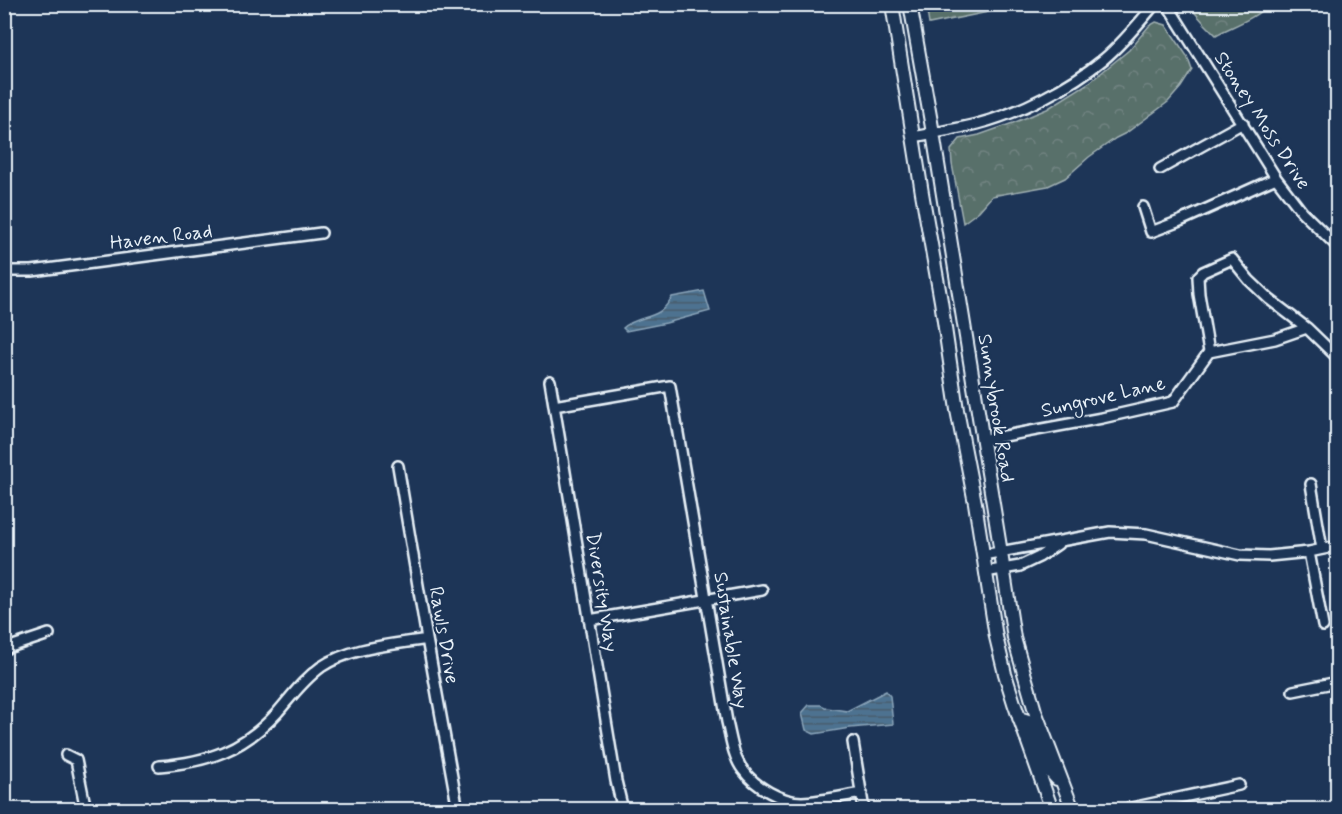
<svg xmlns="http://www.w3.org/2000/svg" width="1342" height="814" font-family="Mynerve,sans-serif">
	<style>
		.forest { fill: url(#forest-crowns); stroke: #a0b0b2; stroke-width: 1.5 }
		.water { fill: url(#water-rules); stroke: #8ba5ba; stroke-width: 1.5 }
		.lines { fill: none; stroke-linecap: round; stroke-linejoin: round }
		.street-casing { stroke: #e8f1f8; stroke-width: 14 }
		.secondary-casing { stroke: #e8f1f8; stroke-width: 16 }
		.street { stroke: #1d3557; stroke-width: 9 }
		.secondary { stroke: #1d3557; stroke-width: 12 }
		.labels { text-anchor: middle; stroke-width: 4.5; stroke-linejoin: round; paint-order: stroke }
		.street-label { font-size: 20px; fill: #e8f1f8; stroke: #1d3557 }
	</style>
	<defs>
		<pattern id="forest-crowns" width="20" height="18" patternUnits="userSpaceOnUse" patternTransform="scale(1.5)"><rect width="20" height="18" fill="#596f6b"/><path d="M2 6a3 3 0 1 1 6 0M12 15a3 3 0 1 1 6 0" fill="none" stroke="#718481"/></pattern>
		<pattern id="water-rules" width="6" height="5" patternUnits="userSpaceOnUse" patternTransform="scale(1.5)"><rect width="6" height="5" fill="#4d7290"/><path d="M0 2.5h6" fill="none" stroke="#495b6a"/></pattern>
	</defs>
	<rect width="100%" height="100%" fill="#1d3557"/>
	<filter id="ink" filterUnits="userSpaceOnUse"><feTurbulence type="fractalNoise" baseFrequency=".0167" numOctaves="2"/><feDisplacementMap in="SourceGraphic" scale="12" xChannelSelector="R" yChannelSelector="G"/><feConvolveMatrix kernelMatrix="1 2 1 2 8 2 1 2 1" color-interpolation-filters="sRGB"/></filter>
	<g filter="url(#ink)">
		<path class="forest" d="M926 5V4L999 5 993 11 929 24Z
			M1188 5H1267C1257 18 1230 27 1216 35L1205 24Z
			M1156 22 1166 25 1187 56 1192 70 1181 87 1168 102 1126 133 1116 138 1089 157 1065 178 1048 186 992 196 979 211 963 223 952 164 951 150 960 139 979 135 1013 123 1047 109 1090 82 1129 50 1149 26Z"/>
		<path class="water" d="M704 291 710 311 666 323 626 331 623 328C634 318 647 319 659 312 665 309 669 302 672 297Z
			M886 691 890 696 893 724 850 728 814 734 806 730 802 713 809 705H821L827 708 847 711Z"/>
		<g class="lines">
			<defs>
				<path id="street" d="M1167 4 1276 178 1302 212 1338 247
					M913 137C935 133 956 129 977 124 1020 113 1070 87 1104 59 1123 43 1139 23 1155 4
					M1160 169 1243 123
					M1143 207 1151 232 1180 221 1276 178
					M4 271H32L321 233
					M1209 352 1199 294 1198 277 1203 272 1232 259 1249 280 1269 299 1307 328
					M550 381 616 781 623 810
					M554 406 670 386 727 722C731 738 733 757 743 770 755 787 782 802 802 802 822 801 843 796 862 793
					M983 440 1102 418 1173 402 1209 352 1275 339 1307 328 1338 358
					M398 466 427 639 458 810
					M1311 484 1322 549
					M1309 552 1323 626
					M983 555 1110 532 1146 534 1240 555 1269 556 1309 552 1338 546
					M985 572 1020 566 1039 557 1058 544
					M589 620 762 590
					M4 649 49 634
					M1293 691 1338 682
					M853 742 864 810
					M66 755 76 760 86 810
					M159 766C208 762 243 750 277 713 291 697 303 680 321 667 351 647 392 645 427 639
					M1122 810 1239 785"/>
				<path id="secondary" d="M892 4 922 193 941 301 957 410 975 503 996 637 1005 674 1014 703 1052 810
					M910 4 933 133 1001 553 1014 638 1035 711 1073 810
					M1019 718 1028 721 1045 766 1057 779"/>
			</defs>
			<use href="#street" class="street-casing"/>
			<use href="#secondary" class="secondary-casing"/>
			<use href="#street" class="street"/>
			<use href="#secondary" class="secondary"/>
		</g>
	</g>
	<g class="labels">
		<g class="street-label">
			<text transform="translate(1263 120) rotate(57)" y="7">Stoney Moss Drive</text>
			<text transform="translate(161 236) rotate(-7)" y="7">Haven Road</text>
			<text transform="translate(1103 396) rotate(-13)" y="7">Sungrove Lane</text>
			<text transform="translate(997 408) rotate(81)" y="7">Sunnybrook Road</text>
			<text transform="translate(603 592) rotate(81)" y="7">Diversity Way</text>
			<text transform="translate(445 635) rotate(80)" y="7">Rawls Drive</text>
			<text transform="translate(732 640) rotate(81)" y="7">Sustainable Way</text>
		</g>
	</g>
	<rect width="1342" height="814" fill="none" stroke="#1d3557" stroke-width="24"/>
	<rect x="12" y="12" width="1318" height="790" fill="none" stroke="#e8f1f8" stroke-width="2" filter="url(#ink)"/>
</svg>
